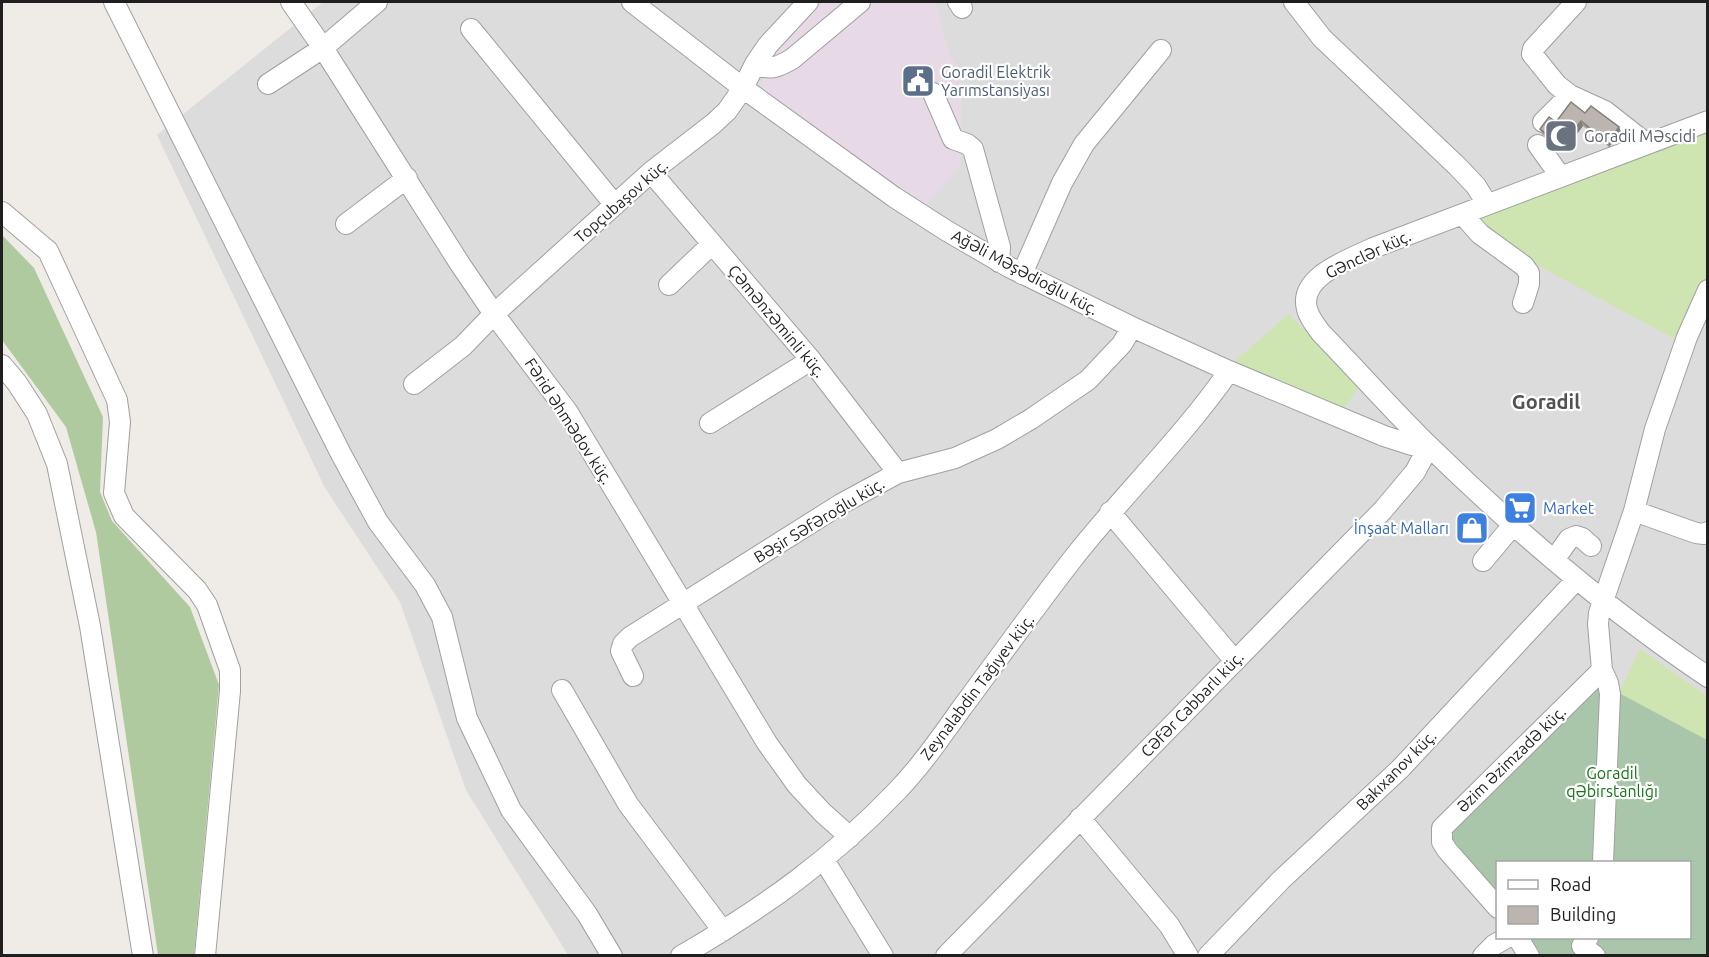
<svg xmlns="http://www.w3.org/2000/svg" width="1709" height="957" font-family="Ubuntu,sans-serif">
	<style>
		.residential { fill: #dddcdc; fill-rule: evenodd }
		.industrial { fill: #e7d9e6 }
		.grass { fill: #cee4b1 }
		.forest { fill: #afca9f }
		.cemetery { fill: #a9c6ab }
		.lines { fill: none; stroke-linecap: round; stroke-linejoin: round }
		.minor-casing { stroke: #a0a0a0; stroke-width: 22 }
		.minor { stroke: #fff; stroke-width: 20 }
		.wall { fill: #a29b96 }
		.shaded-wall { fill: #847e7a }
		.building { fill: #bcb4af; stroke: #847e7a; stroke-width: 1.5 }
		.labels { text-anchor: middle; stroke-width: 4.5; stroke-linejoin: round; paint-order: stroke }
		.service-label { font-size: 16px; fill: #4e5e75; stroke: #fff; text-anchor: start }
		.worship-label { font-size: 16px; fill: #5b616d; stroke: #fff; text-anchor: start }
		.street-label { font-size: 16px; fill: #1f1f1f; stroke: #fff }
		.shop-label { font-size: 16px; fill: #366cbe; stroke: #fff; text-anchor: start }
		.park-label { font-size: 16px; fill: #167416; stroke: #fff }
		.quarter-label { font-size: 20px; font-weight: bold; fill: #525252; stroke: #fff }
	</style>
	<rect width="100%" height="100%" fill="#efebe6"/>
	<path class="residential" d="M323 2H1707V955H568L466 790 400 602 325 488 157 135ZM1498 862H1690V938H1498Z"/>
	<path class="industrial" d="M824 2H936L946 43 962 82 960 167 924 206 761 92 767 57Z"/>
	<path class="grass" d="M1707 130V281L1675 339 1539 266 1482 233 1475 222 1589 170Z
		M1289 314 1359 387 1343 409 1234 362Z
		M1640 649 1707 696V740L1619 693Z"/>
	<path class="forest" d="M2 235 34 268 103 417 100 492 112 521 190 607 219 685 194 955H158L96 532 66 427 2 340Z"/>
	<path class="cemetery" d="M1595 684 1619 693 1707 740V955H1537L1526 938H1690V862H1498L1497 897 1444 834Z"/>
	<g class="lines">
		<defs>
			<path id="minor" d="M114 2 341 454 378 522 425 585 442 617 467 718 511 810 587 914 612 956
				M291 2 323 48 460 264 494 314 567 411 767 743 797 785 823 813 850 837
				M632 2 743 88 894 197 947 231 1009 267 1132 327 1229 371 1384 436 1412 445 1429 446 1415 472 1383 510 946 956
				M958 2 962 8
				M1294 2 1322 38 1457 166 1476 186 1487 204
				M1576 2 1533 49 1532 54 1557 85 1570 95 1605 111 1647 144
				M471 29 615 205
				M755 64C770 71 778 67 792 59L860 2
				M268 84 323 48 377 2
				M933 93 953 139 967 144 973 149 1000 247 999 262
				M1708 121 1373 248C1351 259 1298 276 1307 309 1309 318 1316 326 1321 333 1358 371 1393 411 1431 448 1517 532 1608 610 1708 677
				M1543 122 1570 95
				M1538 145 1561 177
				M651 172 811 360 898 473
				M2 212 48 251 117 400 120 422 114 493 124 516 197 590 207 605 230 670V691L205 956
				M1463 215 1480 234 1524 266 1529 273V284L1523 303
				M346 224 407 178
				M1022 274 1062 183 1084 144 1161 50
				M669 285 712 244
				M2 365 17 383 37 414 57 464 90 626 143 956
				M414 384 463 346 494 314 651 172 713 124 727 111 743 88 755 64 768 45 808 2
				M710 423 811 360
				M1634 511 1696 533 1704 534 1708 532
				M1110 512 1235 661
				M1554 560 1569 539 1576 536 1582 538 1591 546
				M1483 561 1513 525
				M1602 670 1608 683 1610 694 1603 862
				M633 676 621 651 623 644 630 637 841 504 898 473 955 458 997 439 1031 419 1088 380 1122 344 1132 327
				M562 690 628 804 723 931
				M1080 818 1169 925 1188 956
				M824 860 883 956
				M1498 908 1447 850 1442 842V828L1602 670 1598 624 1599 613 1634 511 1655 429 1687 337 1708 290
				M1518 938 1529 956
				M1588 938 1582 946 1595 956
				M681 956C763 908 831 860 897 791 921 766 941 737 961 709 999 658 1036 606 1075 556 1124 494 1184 436 1229 371
				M1208 956 1281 880 1400 769 1577 579
				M1483 956 1494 945 1506 938"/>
		</defs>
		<use href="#minor" class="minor-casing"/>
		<use href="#minor" class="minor"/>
	</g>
	<path class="wall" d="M1585 113 1619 127 1621 132 1609 147 1583 126 1564 151 1542 134 1540 129 1556 122Z"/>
	<path class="shaded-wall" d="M1581 121 1583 126 1564 151 1562 146Z
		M1619 127 1621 132 1609 147 1608 142Z"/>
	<path class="building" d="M1571 102 1585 113 1591 106 1619 127 1608 142 1581 121 1562 146 1540 129 1549 117 1556 122Z"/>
	<defs>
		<symbol id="civic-square" viewBox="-11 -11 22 22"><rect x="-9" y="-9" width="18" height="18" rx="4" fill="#5c6f8a" stroke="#fff"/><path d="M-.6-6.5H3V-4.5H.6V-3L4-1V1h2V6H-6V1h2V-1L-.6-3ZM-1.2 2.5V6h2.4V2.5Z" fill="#fff"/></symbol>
		<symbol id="mosque-square" viewBox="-11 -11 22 22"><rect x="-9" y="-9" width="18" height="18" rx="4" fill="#6b7280" stroke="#fff"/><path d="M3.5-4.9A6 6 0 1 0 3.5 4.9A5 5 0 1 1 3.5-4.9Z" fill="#fff"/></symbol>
		<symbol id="supermarket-square" viewBox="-11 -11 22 22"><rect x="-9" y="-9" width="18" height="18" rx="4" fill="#3f7fe0" stroke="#fff"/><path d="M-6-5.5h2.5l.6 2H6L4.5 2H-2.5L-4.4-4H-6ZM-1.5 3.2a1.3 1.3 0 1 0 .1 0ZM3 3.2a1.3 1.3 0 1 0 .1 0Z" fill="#fff"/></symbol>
		<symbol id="shop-square" viewBox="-11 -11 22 22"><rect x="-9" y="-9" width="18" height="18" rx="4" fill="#3f7fe0" stroke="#fff"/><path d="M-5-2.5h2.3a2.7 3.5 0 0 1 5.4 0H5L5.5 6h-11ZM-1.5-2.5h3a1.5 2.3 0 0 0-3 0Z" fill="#fff"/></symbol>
	</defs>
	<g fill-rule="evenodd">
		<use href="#civic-square" x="899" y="62" width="38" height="38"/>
		<use href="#mosque-square" x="1542" y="117" width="38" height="38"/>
		<use href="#supermarket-square" x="1501" y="489" width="38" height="38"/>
		<use href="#shop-square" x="1453" y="509" width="38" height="38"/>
	</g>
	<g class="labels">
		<g class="service-label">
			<text x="941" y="78">Goradil Elektrik<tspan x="941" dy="18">Yarımstansiyası</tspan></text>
		</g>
		<g class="worship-label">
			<text x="1584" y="142">Goradil Məscidi</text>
		</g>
		<g class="street-label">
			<text transform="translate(621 201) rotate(-41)" y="6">Topçubaşov küç.</text>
			<text transform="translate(1368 254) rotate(-25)" y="6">Gənclər küç.</text>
			<text transform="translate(1025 272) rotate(28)" y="6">Ağəli Məşədioğlu küç.</text>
			<text transform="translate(777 321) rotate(50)" y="6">Çəmənzəminli küç.</text>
			<text transform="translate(569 421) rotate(57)" y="6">Fərid Əhmədov küç.</text>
			<text transform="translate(819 520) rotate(-31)" y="6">Bəşir Səfəroğlu küç.</text>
			<text transform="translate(977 687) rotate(-53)" y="6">Zeynalabdin Tağıyev küç.</text>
			<text transform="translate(1192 704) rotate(-46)" y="6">Cəfər Cabbarlı küç.</text>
			<text transform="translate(1511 759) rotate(-44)" y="6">Əzim Əzimzadə küç.</text>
			<text transform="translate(1396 770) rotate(-45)" y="6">Bakıxanov küç.</text>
		</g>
		<g class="shop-label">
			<text x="1543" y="514">Market</text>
			<text x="1449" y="534" text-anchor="end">İnşaat Malları</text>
		</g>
		<g class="park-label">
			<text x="1612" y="779">Goradil<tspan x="1612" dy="18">qəbirstanlığı</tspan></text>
		</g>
		<g class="quarter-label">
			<text x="1546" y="409">Goradil</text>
		</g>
	</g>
	<rect width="1709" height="957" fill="none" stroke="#1f1f1f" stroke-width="6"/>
	<rect x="1496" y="861" width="195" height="78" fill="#ffffff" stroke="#a5a5a5" stroke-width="1.5"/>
	<rect x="1508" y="880" width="30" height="9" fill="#ffffff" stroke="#a5a5a5" stroke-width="1.5"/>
	<text x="1550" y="891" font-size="18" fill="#1f1f1f">Road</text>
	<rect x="1508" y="906" width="30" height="18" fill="#bcb4af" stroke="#a5a5a5" stroke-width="1.5"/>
	<text x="1550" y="921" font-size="18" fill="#1f1f1f">Building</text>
</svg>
